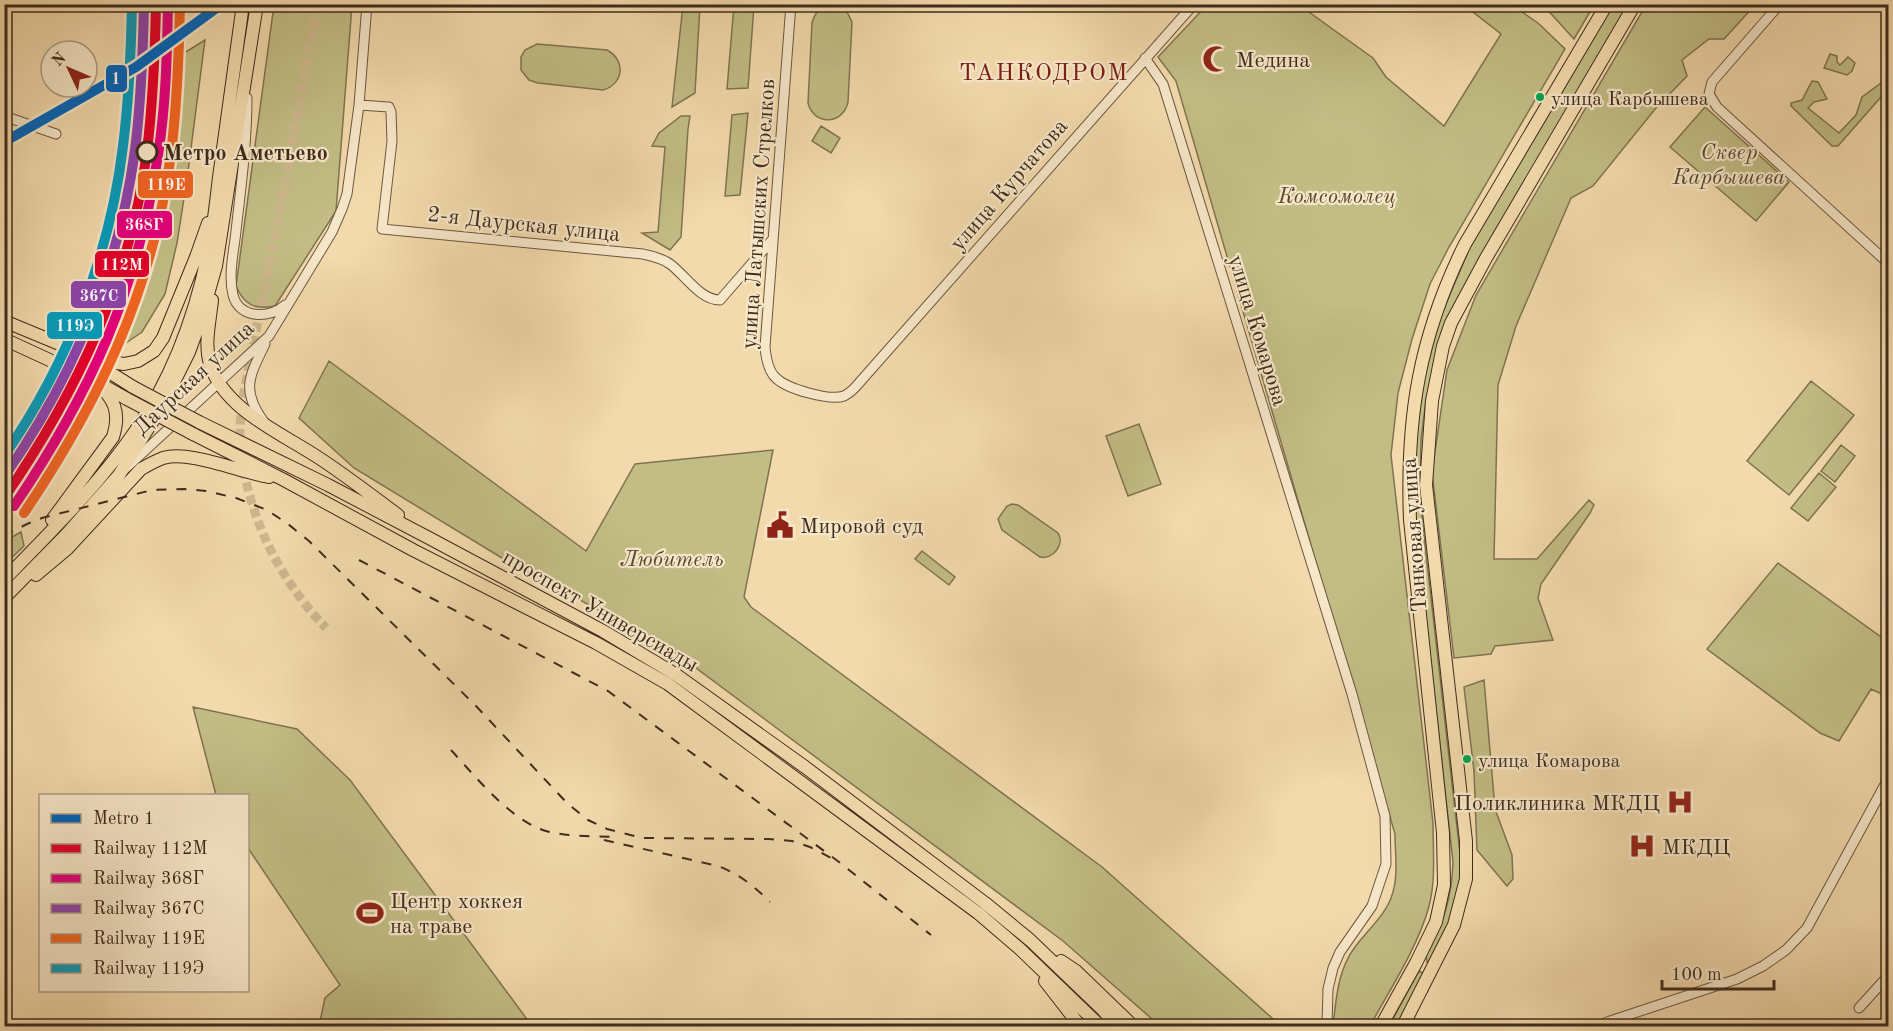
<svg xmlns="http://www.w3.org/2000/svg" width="1893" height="1031" font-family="'Old Standard TT',serif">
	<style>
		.green { fill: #c2bd85; stroke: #807450; stroke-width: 1.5 }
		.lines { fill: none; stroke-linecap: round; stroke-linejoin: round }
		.minor-tunnel { stroke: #cfb78f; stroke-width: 9; stroke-dasharray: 9 4.5; stroke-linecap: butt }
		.minor-casing { stroke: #6b5840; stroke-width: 11 }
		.major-casing { stroke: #3e2c1c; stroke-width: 14 }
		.minor { stroke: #f7e7c9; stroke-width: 9 }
		.major { stroke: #f3daac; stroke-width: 12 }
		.rail { stroke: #3e2c1c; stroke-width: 2; stroke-dasharray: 10 10; stroke-linecap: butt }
		.major-bridge-casing { stroke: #3e2c1c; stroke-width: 14; stroke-linecap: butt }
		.major-bridge { stroke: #f3daac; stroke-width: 12 }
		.rail-1-casing { stroke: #f7e7c9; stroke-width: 15 }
		.rail-2-casing { stroke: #f7e7c9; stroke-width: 15 }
		.rail-3-casing { stroke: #f7e7c9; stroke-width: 15 }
		.rail-4-casing { stroke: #f7e7c9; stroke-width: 15 }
		.rail-5-casing { stroke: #f7e7c9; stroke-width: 15 }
		.rail-1 { stroke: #e4002b; stroke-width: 10 }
		.rail-2 { stroke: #e5007d; stroke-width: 10 }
		.rail-3 { stroke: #8e44ad; stroke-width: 10 }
		.rail-4 { stroke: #f26522; stroke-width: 10 }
		.rail-5 { stroke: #069cbc; stroke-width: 10 }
		.metro-1-casing { stroke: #f7e7c9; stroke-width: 15 }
		.metro-1 { stroke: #0065bd; stroke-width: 10 }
		.bus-dot { fill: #00a651; stroke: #f7e7c9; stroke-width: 2 }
		.stop-dot { fill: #f7e7c9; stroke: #3e2c1c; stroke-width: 3 }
		.labels { text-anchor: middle; stroke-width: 4.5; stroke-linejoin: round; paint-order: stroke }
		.bus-label { font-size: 20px; fill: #3e2c1c; stroke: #f7e7c9; text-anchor: start }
		.poi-label { font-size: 22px; fill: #3e2c1c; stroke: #f7e7c9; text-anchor: start }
		.park-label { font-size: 22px; font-style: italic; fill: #584931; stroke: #f7e7c9 }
		.stop-label { font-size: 22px; font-weight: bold; fill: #3e2c1c; stroke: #f7e7c9; text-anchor: start }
		.street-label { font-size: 22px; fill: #3e2c1c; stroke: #f7e7c9 }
		.neighbourhood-label { font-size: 24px; letter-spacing: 1.5px; fill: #7a1f14; stroke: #f7e7c9 }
		.line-badge { stroke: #f7e7c9; stroke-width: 2 }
		.badge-label { font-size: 16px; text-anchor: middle; font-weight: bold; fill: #fff }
	</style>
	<rect width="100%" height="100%" fill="#f3daac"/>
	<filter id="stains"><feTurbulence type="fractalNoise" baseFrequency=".00333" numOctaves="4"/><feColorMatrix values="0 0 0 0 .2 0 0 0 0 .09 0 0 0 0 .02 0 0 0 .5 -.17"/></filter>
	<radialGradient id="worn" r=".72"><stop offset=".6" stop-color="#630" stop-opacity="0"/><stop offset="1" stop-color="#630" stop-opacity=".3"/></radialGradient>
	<path class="green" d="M274 5H352L336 211 275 306C255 310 244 305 236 286Z
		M683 5H700L695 93 672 107Z
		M734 5H754L748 88 727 89Z
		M834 5 846 10 852 22 848 102C843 125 814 126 808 103L812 23C815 11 822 5 834 5Z
		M1207 5H1299L1373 58 1386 77 1444 126 1501 34 1464 5H1486L1490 8 1493 5H1512L1538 23 1565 49 1449 247 1430 284 1412 339 1398 393 1391 455 1433 823C1433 850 1436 880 1429 906 1419 945 1389 991 1370 1026H1333C1336 999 1338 969 1355 947 1366 932 1385 915 1391 898 1399 878 1395 854 1395 834L1176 81 1158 57Z
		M1543 5H1594L1574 39Z
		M1612 5H1628L1439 344 1426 400 1421 440 1420 485 1422 518 1461 863 1460 887 1455 911 1429 962H1427L1426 956C1443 923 1452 899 1453 862L1415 520 1416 440 1424 378 1440 318 1471 245Z
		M1646 5H1755L1724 39H1709L1682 60 1687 76 1656 108 1593 186 1571 198 1516 326 1498 385 1494 559H1537L1589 500 1594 505 1590 513 1541 584 1538 598 1553 640 1495 646 1491 654 1454 658 1432 472 1447 370 1476 295Z
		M205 40 187 179 177 243 165 294 142 332 126 343 113 337C136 279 156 218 162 155 166 124 167 93 168 63Z
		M537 44 607 50C626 60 624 84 603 90L538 83 529 80 521 70V57L525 50Z
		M1830 54 1837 56V62L1840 65 1848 57 1855 63 1852 71 1847 75 1824 68Z
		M1888 78V89L1838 146H1832L1791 106V103L1802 100 1812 81 1818 82 1827 99 1814 102 1808 108 1839 133 1856 115 1862 97Z
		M1705 107 1789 182 1756 221 1670 147Z
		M748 113 740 195 725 196 732 115Z
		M681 116H690L688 129 681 237 670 250 642 233 658 232 665 147 652 146 659 133Z
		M821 126 840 138 831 153 812 141Z
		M329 361 586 551 635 464 773 450 744 597 751 607 1102 867 1281 1026H1160L1063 941 669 648 502 558 354 468 299 418Z
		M1811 381 1854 415 1789 495 1747 461Z
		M56 400 43 423 5 481V450L25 421 41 402Z
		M1139 424 1161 484 1128 496 1106 436Z
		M1841 445 1855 456 1835 482 1821 471Z
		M1819 473 1836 487 1808 521 1791 508Z
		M1012 504 1018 505 1058 533C1065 544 1053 560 1040 557L1002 530 998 519 1007 506Z
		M21 532 24 546 5 564V541Z
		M922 551 955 577 949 585 915 559Z
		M1778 563 1888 642V697L1871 689 1839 741 1820 733 1707 649Z
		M1484 680 1495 809 1512 855 1513 879 1507 886 1477 850 1474 771 1464 687Z
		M193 707 297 729 350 780 532 1026H319L325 998 340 985 248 848V796L216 795Z
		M1419 971 1423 973V977L1396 1026H1389Z"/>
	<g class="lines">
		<path class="minor-tunnel" d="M317 4C301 94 285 183 268 272 262 301 256 329 251 357 244 391 236 426 242 460 252 524 281 581 326 628"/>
		<defs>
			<path id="minor" d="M791 4 765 347C766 358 768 371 776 378 787 389 830 401 844 396 850 393 855 388 859 383L1194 4
				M1780 4 1712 82 1709 94 1717 107 1888 263
				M1145 58 1163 84 1352 694 1385 816 1386 864 1372 906 1340 952 1333 968 1328 989 1327 1026
				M247 98C247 142 241 187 236 231 234 251 228 274 233 295 239 319 270 319 285 305
				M359 105 389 107 391 112 392 141 382 229 643 254C652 256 662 258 670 264 685 275 700 300 720 300L773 239
				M4 116 56 134
				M264 422C240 390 250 375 265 344
				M125 469 269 336 332 232 342 209 347 194 359 105 367 4
				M1859 1008 1888 976
				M1598 1026 1610 1021 1737 979 1763 966 1786 950 1807 928 1888 779"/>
			<path id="major" d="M212 300C210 321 204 344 210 364 224 409 279 432 316 456 344 474 371 495 398 515
				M4 321 74 350 133 387
				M4 339 95 381 127 399
				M74 350 111 362 124 364 138 361 154 351 163 338 196 257 208 223
				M199 422 328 485 429 538 603 631 675 674 805 767 985 903 1030 940 1103 1010 1117 1026
				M193 434 284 480 413 550 596 643 668 684 978 913 1020 949 1100 1026
				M52 520 113 437C121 412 114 398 95 381
				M36 575 67 549 141 469C148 465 155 461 163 458 190 450 239 472 269 477
				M4 580C49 533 97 487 134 433 173 378 197 310 210 244 215 217 217 190 221 163 228 110 236 57 243 4
				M4 598 66 535 119 475 162 406 189 352 200 322 216 266 257 4
				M1061 961 1076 971 1133 1026
				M1045 981 1080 1026
				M1381 1026 1416 963 1436 922 1444 885 1443 833 1410 520C1406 417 1419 337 1465 244L1607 4
				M1403 1026 1454 925 1466 879V841L1426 485 1432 401 1443 346 1451 323 1486 258 1635 4"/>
		</defs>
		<use href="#minor" class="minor-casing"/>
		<use href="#major" class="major-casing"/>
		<use href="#minor" class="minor"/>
		<use href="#major" class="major"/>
		<path class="rail" d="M4 536 27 524 42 518 152 490 184 489 206 491 236 498 267 510 288 524 309 541 476 706 567 803 588 820 607 829 642 838 769 839 792 841 810 847 839 862
			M359 560 608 691 839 862 931 935
			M451 750C476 777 513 824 550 832 571 837 594 836 615 837
			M604 840 718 866C739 874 754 886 770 902"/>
		<defs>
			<path id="major-bridge" d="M133 387 199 422
				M127 399 193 434"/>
		</defs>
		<use href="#major-bridge" class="major-bridge-casing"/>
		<use href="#major-bridge" class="major-bridge"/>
		<defs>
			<path id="rail-1" d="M4 498C77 392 131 279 147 151 153 102 155 53 156 4"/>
			<path id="rail-2" d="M14 506C90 394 138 289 158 155 166 105 167 54 168 4"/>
			<path id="rail-3" d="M4 477C72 379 119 269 135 150 141 102 143 53 144 4"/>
			<path id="rail-4" d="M24 513C99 402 153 289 171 154 177 105 179 54 180 5"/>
			<path id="rail-5" d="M4 456C67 365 110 256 123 146 129 99 131 52 132 4"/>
		</defs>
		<use href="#rail-1" class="rail-1-casing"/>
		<use href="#rail-2" class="rail-2-casing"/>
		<use href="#rail-3" class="rail-3-casing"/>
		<use href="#rail-4" class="rail-4-casing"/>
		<use href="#rail-5" class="rail-5-casing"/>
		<use href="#rail-1" class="rail-1"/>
		<use href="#rail-2" class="rail-2"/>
		<use href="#rail-3" class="rail-3"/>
		<use href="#rail-4" class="rail-4"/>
		<use href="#rail-5" class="rail-5"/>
		<defs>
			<path id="metro-1" d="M4 142 136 67 222 4"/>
		</defs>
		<use href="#metro-1" class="metro-1-casing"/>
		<use href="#metro-1" class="metro-1"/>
	</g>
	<defs>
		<symbol id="mosque-bare" viewBox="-9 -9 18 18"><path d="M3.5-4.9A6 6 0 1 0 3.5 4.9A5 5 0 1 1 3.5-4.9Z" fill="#8f2418" stroke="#f7e7c9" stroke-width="2.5" paint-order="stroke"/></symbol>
		<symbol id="civic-bare" viewBox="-9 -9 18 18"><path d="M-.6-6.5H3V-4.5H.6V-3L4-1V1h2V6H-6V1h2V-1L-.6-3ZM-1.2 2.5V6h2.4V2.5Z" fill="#8f2418" stroke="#f7e7c9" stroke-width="2.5" paint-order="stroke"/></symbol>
		<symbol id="hospital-bare" viewBox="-9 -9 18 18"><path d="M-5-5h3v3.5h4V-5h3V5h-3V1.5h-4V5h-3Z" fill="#8f2418" stroke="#f7e7c9" stroke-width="2.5" paint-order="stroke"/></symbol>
		<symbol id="stadium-bare" viewBox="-9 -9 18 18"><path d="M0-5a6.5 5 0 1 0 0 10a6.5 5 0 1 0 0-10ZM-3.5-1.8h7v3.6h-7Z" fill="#8f2418" stroke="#f7e7c9" stroke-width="2.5" paint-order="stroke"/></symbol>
	</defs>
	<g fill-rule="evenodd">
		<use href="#mosque-bare" x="1197" y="40" width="38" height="38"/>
		<use href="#civic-bare" x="761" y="506" width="38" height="38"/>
		<use href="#hospital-bare" x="1661" y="783" width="38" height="38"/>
		<use href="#hospital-bare" x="1623" y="827" width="38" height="38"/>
		<use href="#stadium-bare" x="351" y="894" width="38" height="38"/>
	</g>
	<g class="bus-dot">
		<circle cx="1540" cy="97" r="5"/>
		<circle cx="1467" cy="759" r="5"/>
	</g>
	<circle class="stop-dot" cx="147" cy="152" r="10"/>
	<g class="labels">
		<g class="bus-label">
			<text x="1551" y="105">улица Карбышева</text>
			<text x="1478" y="767">улица Комарова</text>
		</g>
		<g class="poi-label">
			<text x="1236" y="67">Медина</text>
			<text x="800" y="533">Мировой суд</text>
			<text x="1660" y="810" text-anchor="end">Поликлиника МКДЦ</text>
			<text x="1662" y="854">МКДЦ</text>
			<text x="390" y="908">Центр хоккея<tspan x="390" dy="25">на траве</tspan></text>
		</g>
		<g class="park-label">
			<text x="1729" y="159">Сквер<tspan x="1729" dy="25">Карбышева</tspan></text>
			<text x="1337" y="203">Комсомолец</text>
			<text x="672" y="566">Любитель</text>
		</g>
		<g class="stop-label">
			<text x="163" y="160">Метро Аметьево</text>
		</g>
		<g class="street-label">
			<text transform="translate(1008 184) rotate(-49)" y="8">улица Курчатова</text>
			<text transform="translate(757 214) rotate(-86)" y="8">улица Латышских Стрелков</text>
			<text transform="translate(524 223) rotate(6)" y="8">2-я Даурская улица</text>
			<text transform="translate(1259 330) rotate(73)" y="8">улица Комарова</text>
			<text transform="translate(193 377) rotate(-43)" y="8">Даурская улица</text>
			<text transform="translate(1413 535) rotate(-94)" y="8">Танковая улица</text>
			<text transform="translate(601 610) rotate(30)" y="8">проспект Универсиады</text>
		</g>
		<g class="neighbourhood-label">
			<text x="1044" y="80">ТАНКОДРОМ</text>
		</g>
	</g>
	<g class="line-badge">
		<rect x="105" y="64" width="23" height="29" rx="6" fill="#0065bd"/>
		<rect x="137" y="170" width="57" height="29" rx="6" fill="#f26522"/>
		<rect x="116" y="210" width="57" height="29" rx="6" fill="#e5007d"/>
		<rect x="94" y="250" width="56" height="28" rx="6" fill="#e4002b"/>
		<rect x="70" y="280" width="57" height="29" rx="6" fill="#8e44ad"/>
		<rect x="46" y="311" width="57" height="29" rx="6" fill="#069cbc"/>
	</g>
	<g class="badge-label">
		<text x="116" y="84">1</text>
		<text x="166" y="190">119Е</text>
		<text x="144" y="230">368Г</text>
		<text x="122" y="270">112М</text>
		<text x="99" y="301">367С</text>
		<text x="75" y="331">119Э</text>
	</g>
	<rect width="1893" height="1031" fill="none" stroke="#f3daac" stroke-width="24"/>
	<rect x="6" y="6" width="1881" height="1019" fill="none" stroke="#3e2c1c" stroke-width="3"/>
	<rect x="12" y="12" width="1869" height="1007" fill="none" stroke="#3e2c1c" stroke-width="1.5"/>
	<rect x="39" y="794" width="210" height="198" fill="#f7e7c9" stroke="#ad9c84" stroke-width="1.5"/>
	<rect x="51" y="814" width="30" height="9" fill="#0065bd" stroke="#ad9c84" stroke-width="1.5"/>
	<text x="93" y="824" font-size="18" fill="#3e2c1c">Metro 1</text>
	<rect x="51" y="844" width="30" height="9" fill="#e4002b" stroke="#ad9c84" stroke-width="1.5"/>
	<text x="93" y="854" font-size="18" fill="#3e2c1c">Railway 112М</text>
	<rect x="51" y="874" width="30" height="9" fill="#e5007d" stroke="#ad9c84" stroke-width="1.5"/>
	<text x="93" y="884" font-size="18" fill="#3e2c1c">Railway 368Г</text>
	<rect x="51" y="904" width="30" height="9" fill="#8e44ad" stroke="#ad9c84" stroke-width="1.5"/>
	<text x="93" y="914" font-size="18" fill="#3e2c1c">Railway 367С</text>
	<rect x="51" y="934" width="30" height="9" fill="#f26522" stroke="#ad9c84" stroke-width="1.5"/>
	<text x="93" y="944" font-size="18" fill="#3e2c1c">Railway 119Е</text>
	<rect x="51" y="964" width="30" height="9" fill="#069cbc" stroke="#ad9c84" stroke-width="1.5"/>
	<text x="93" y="974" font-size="18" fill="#3e2c1c">Railway 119Э</text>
	<g transform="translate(69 69) rotate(314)"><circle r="28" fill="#f7e7c9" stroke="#ad9c84" stroke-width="1.5"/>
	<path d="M0-4.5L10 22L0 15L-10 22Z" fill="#8f2418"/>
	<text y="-9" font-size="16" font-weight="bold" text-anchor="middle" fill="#3e2c1c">N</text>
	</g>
	<path d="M1662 980v9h112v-9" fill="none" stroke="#3e2c1c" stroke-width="3"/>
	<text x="1671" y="980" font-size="18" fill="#3e2c1c" stroke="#f7e7c9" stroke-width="4.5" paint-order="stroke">100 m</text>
	<rect width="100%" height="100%" filter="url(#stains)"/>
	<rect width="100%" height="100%" fill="url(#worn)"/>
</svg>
